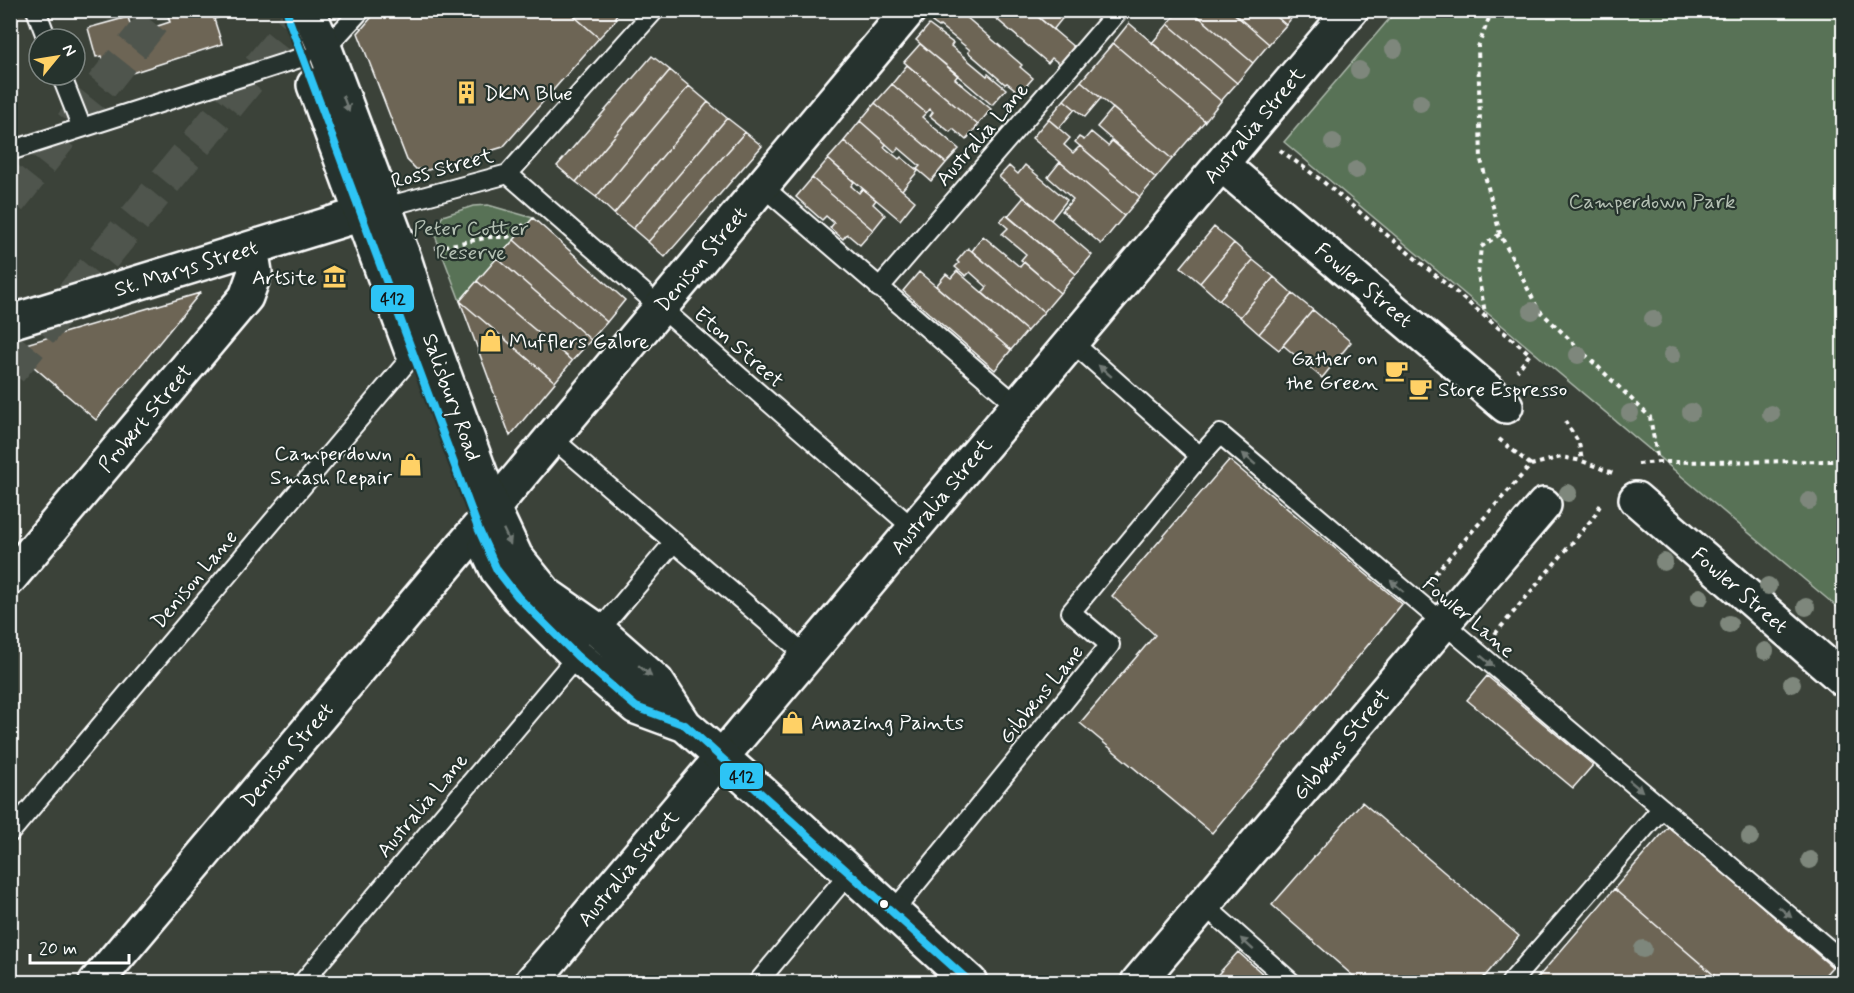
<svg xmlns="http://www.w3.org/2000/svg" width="1854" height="993" font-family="Mynerve,sans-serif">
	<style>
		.green { fill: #597257; stroke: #acb8ab; stroke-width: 1.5 }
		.building { fill: #6d6555; stroke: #fff; stroke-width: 1.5 }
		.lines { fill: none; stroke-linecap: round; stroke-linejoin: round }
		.motorway-tunnel { stroke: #4f554d; stroke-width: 33; stroke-dasharray: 33 16; stroke-linecap: butt }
		.service-casing { stroke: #fff; stroke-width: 22 }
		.minor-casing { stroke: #fff; stroke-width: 38 }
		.secondary-casing { stroke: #fff; stroke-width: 38 }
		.path { stroke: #fff; stroke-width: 4; stroke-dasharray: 4.5 4.5; stroke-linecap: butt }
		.service { stroke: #26332d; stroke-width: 18 }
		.minor { stroke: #26332d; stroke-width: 33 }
		.secondary { stroke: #26332d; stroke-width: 33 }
		.bus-1-casing { stroke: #26332d; stroke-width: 12 }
		.bus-1 { stroke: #2dc4f5; stroke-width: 8 }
		.tree { fill: #7e877c }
		.oneway { fill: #727a76 }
		.bus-dot { fill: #fff; stroke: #26332d; stroke-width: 2 }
		.labels { text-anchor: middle; stroke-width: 4.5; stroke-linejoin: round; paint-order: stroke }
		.poi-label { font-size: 21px; fill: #fff; stroke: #26332d; text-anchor: start }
		.street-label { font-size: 21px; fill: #fff; stroke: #26332d }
		.park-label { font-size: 21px; fill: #b4c0b3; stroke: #26332d }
		.line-badge { stroke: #26332d; stroke-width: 2 }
		.pale-badge-label { font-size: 16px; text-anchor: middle; font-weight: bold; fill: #111 }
	</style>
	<rect width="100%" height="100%" fill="#3b4239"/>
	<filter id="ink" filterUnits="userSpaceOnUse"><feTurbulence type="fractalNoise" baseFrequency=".0167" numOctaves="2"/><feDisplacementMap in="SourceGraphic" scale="12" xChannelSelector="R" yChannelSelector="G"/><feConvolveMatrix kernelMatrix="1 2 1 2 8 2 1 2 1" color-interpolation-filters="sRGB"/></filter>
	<g filter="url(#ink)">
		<path class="green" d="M1396 11H1843V612L1284 142Z
			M488 205 533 218 460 301 433 230 443 216 473 206Z"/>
		<path class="building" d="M166 10H218L220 17 214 19 222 44 110 80 102 56 96 57 88 28 128 17 133 34 170 22Z
			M378 10H567L599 38 503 147 428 170 416 169 407 160 358 33Z
			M567 10H620L615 17 617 19 599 38Z
			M941 10H958L1022 65 1020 67 1033 78 1020 93 1007 83 1005 84 968 52 970 50 940 26 939 27 932 22Z
			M986 10H1030L1075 48 1061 65 1052 58 1048 63Z
			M1030 10H1069L1053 30Z
			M1179 10H1191L1253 63 1237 83 1168 24Z
			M1191 10H1230L1269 44 1253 63Z
			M1230 10H1269L1286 25 1269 44Z
			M1269 10H1298L1286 25Z
			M1129 23 1221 101 1205 121 1113 43Z
			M1168 24 1237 83 1221 101 1152 43Z
			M929 25 953 43 951 46 987 76 988 74 1006 89 992 105 916 40Z
			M1113 43 1205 121 1172 159 1081 81Z
			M920 44 958 75 955 79 991 109 978 125 904 62Z
			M652 56 670 70 576 182 557 166Z
			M907 65 978 125 966 140 953 129 950 132 930 116 933 112 930 109 926 113 892 84Z
			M670 70 689 86 596 197 576 182Z
			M1081 81 1101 98 1085 117 1064 100Z
			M892 84 926 113 922 117 959 149 946 163 875 103Z
			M689 86 708 102 614 214 596 197Z
			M1064 100 1075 109 1059 128 1048 119Z
			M708 102 727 118 633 229 614 214Z
			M875 103 946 163 931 181 917 169 920 166 899 148 895 152 860 121Z
			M1113 108 1172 159 1156 178 1097 127Z
			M727 118 745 132 648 242 633 229Z
			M1048 119 1070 138 1064 145 1073 153 1080 146 1140 197 1124 216 1032 138Z
			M860 121 886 144 884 147 899 159 901 157 918 171 902 190 844 141Z
			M745 132 762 146 665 257 648 242Z
			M1091 132 1108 146 1112 141 1156 178 1140 197 1075 142 1079 137 1084 140Z
			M844 141 915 201 900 220 828 159Z
			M828 159 854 182 851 186 859 193 862 189 876 200 873 204 885 215 873 230 812 178Z
			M1060 162 1124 216 1101 244 1062 211 1073 199 1048 177Z
			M1025 165 1067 200 1051 220 999 177 1009 166 1018 174Z
			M812 178 873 230 860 245 847 234 843 239 830 228 834 223 826 216 822 220 796 197Z
			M1024 197 1092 255 1076 274 1008 216Z
			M1006 215 1076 274 1060 293 1021 260 1026 254 1002 234 1008 228 1000 221Z
			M533 218 625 300 607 322 514 240Z
			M1214 227 1234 243 1200 283 1181 267Z
			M983 236 1020 267 1024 262 1060 293 1044 312 972 251Z
			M514 240 607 322 591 340 497 258Z
			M1234 243 1253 260 1219 300 1200 283Z
			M968 248 1044 312 1027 331 982 293 987 287 970 272 966 276 955 267 959 263 957 261Z
			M497 258 591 340 572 361 477 281Z
			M1253 260 1274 277 1240 317 1219 300Z
			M957 271 1027 331 1011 350 936 286 946 274 951 278Z
			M919 272 1011 350 995 370 903 291Z
			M1274 277 1293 294 1259 334 1240 317Z
			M477 281 572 361 555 382 460 301Z
			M200 293 96 420 12 348Z
			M1293 294 1313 310 1279 350 1259 334Z
			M460 301 555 382 510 436Z
			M1313 310 1351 342 1322 378 1283 345Z
			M1229 460 1402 604 1212 833 1080 723 1155 635 1112 596Z
			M1487 676 1593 765 1573 788 1467 700Z
			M1362 802 1519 936 1480 982H1360L1272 905Z
			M1669 826 1832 967 1819 982H1722L1614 889Z
			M1614 889 1722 982H1534Z
			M1238 952 1272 982H1211Z"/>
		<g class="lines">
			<path class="motorway-tunnel" d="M10 201 162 10
				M10 371 306 10"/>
			<defs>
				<path id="service" d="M36 10 47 39
					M325 49 361 10
					M61 75 82 128
					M10 151 303 57
					M508 174 914 529
					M762 186 1018 406
					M385 207 508 174 655 10
					M879 288 1119 10
					M1072 342 1200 456 1220 434C1427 611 1636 786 1844 962
					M552 438 807 656
					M599 631 674 542
					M10 833 413 355
					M1204 905 1291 982
					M893 912 1110 645 1071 612 1200 456
					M303 982 577 656
					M758 982 849 873
					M1511 982 1662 808"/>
				<path id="minor" d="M1221 164 1506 406
					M10 322 362 214
					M1636 499 1844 680
					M493 508 909 10
					M10 578 246 297 255 272 251 248
					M96 982 478 528
					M532 982 1351 10
					M1138 982 1544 505"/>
				<path id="secondary" d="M308 10 325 49 404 258 423 317 493 508 516 557 546 594 599 631 657 682 685 725 759 790 970 982
					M314 85 411 349
					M486 546 497 570 518 597 577 656 636 707 685 725"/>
			</defs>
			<use href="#service" class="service-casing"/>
			<use href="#minor" class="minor-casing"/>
			<use href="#secondary" class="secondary-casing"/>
			<path class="path" d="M1492 10 1478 47 1481 160 1500 234 1538 309 1650 417 1658 462 1844 461
				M1280 150 1321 180 1530 354 1517 371
				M435 248 490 237H508L526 223
				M1486 318 1478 275 1481 247 1500 234
				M1565 421 1579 443 1582 461
				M1499 439 1531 465
				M1638 464 1658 462
				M1429 580 1531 465 1561 457 1582 461 1615 474
				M1495 634 1593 518 1602 502"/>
			<use href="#service" class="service"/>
			<use href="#minor" class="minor"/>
			<use href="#secondary" class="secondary"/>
			<defs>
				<path id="bus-1" d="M287 10 289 20 478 528 497 570 518 597 577 656 636 707 685 725 970 982"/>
			</defs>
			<use href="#bus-1" class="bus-1-casing"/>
			<use href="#bus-1" class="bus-1"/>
		</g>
		<g class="tree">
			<circle cx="1394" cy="49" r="9"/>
			<circle cx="1359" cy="70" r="9"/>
			<circle cx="1420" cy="103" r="9"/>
			<circle cx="1333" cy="142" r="9"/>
			<circle cx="1356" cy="170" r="9"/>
			<circle cx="1532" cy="311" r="9"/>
			<circle cx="1653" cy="319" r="9"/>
			<circle cx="1578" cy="355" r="9"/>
			<circle cx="1672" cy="355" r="9"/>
			<circle cx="1691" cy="412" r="9"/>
			<circle cx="1630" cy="413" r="9"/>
			<circle cx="1771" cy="414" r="9"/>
			<circle cx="1568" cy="493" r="9"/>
			<circle cx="1809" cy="501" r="9"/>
			<circle cx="1664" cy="562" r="9"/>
			<circle cx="1768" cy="586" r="9"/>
			<circle cx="1700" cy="597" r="9"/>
			<circle cx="1806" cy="607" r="9"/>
			<circle cx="1729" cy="624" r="9"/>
			<circle cx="1765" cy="651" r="9"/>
			<circle cx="1792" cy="684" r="9"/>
			<circle cx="1750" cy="837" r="9"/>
			<circle cx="1810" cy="860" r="9"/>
			<circle cx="1643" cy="949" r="9"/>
		</g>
		<defs><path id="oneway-solid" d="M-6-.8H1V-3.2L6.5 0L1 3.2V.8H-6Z" transform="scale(1.5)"/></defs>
		<g class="oneway">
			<use href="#oneway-solid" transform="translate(346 104) rotate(69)"/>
			<use href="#oneway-solid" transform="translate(1105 371) rotate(-139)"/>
			<use href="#oneway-solid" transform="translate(1249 459) rotate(-139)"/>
			<use href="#oneway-solid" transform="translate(507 537) rotate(65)"/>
			<use href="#oneway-solid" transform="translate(1397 586) rotate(-139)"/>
			<use href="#oneway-solid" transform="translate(1487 661) rotate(40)"/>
			<use href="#oneway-solid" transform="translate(645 671) rotate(41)"/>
			<use href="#oneway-solid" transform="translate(1636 786) rotate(40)"/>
			<use href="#oneway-solid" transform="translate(1785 912) rotate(40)"/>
			<use href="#oneway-solid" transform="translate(1247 944) rotate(-138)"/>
		</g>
	</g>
	<defs>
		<symbol id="building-bare" viewBox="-9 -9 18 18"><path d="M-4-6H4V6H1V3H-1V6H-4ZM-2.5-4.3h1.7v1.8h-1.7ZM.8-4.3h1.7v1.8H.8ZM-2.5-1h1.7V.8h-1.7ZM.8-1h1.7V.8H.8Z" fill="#ffd166" stroke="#26332d" stroke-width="2.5" paint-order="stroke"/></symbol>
		<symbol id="museum-bare" viewBox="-9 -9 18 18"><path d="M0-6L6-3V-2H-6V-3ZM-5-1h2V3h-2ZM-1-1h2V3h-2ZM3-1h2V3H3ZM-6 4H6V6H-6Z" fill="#ffd166" stroke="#26332d" stroke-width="2.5" paint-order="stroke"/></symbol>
		<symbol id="shop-bare" viewBox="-9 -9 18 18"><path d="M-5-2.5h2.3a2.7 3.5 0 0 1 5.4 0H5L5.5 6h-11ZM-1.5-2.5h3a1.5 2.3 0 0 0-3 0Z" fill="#ffd166" stroke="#26332d" stroke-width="2.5" paint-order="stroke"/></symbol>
		<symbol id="cafe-bare" viewBox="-9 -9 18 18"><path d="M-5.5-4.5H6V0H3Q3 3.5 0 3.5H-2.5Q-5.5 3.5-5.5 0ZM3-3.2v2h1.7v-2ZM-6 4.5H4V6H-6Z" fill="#ffd166" stroke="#26332d" stroke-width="2.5" paint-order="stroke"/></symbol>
	</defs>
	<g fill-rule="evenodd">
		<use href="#building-bare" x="450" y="76" width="33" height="33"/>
		<use href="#museum-bare" x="318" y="260" width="33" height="33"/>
		<use href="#shop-bare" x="474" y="324" width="33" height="33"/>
		<use href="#cafe-bare" x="1380" y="354" width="33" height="33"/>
		<use href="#cafe-bare" x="1404" y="372" width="33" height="33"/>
		<use href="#shop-bare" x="394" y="448" width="33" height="33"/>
		<use href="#shop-bare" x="776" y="706" width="33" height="33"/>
	</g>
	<circle class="bus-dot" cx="884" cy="904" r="5"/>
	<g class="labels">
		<g class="poi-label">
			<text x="484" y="100">DKM Blue</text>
			<text x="317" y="284" text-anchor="end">Artsite</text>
			<text x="509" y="348">Mufflers Galore</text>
			<text x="1378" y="365" text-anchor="end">Gather on<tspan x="1378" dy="24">the Green</tspan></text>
			<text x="1438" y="396">Store Espresso</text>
			<text x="392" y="460" text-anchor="end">Camperdown<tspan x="392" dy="24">Smash Repair</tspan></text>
			<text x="811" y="729">Amazing Paints</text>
		</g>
		<g class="street-label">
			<text transform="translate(1254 125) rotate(-50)" y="7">Australia Street</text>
			<text transform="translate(982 134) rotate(-49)" y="7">Australia Lane</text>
			<text transform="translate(442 168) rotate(-15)" y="7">Ross Street</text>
			<text transform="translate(701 259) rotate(-50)" y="7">Denison Street</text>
			<text transform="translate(186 268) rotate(-17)" y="7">St. Marys Street</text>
			<text transform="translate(1364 285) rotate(40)" y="7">Fowler Street</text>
			<text transform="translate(739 347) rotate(41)" y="7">Eton Street</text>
			<text transform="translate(452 397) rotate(70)" y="7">Salisbury Road</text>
			<text transform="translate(145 418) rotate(-50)" y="7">Probert Street</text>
			<text transform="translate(941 496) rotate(-50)" y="7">Australia Street</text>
			<text transform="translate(194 579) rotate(-50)" y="7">Denison Lane</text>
			<text transform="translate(1740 590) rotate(41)" y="7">Fowler Street</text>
			<text transform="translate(1469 617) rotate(40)" y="7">Fowler Lane</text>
			<text transform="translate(1041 694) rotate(-51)" y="7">Gibbens Lane</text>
			<text transform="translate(1341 744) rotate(-50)" y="7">Gibbens Street</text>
			<text transform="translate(287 755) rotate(-50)" y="7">Denison Street</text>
			<text transform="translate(422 805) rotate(-50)" y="7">Australia Lane</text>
			<text transform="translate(628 868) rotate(-50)" y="7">Australia Street</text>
		</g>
		<g class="park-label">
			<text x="1652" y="208">Camperdown Park</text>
			<text x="471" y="235">Peter Cotter<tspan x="471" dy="24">Reserve</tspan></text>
		</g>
	</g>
	<g class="line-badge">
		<rect x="370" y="284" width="45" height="29" rx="6" fill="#2dc4f5"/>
		<rect x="719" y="762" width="45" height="28" rx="6" fill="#2dc4f5"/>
	</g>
	<g class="pale-badge-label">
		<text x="393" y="304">412</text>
		<text x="742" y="782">412</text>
	</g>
	<rect width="1854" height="993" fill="none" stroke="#26332d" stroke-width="36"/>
	<rect x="18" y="18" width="1818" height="957" fill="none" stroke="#fff" stroke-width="2" filter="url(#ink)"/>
	<g transform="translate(57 57) rotate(60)"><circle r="28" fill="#26332d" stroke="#7d8581" stroke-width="1.5"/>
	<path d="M0-4.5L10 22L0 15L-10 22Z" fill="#ffd166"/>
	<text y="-9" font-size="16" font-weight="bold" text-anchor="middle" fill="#ffffff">N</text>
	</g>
	<path d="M30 954v9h99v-9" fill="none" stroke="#ffffff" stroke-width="3"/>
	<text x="39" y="954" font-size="18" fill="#ffffff" stroke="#26332d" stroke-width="4.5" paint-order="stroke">20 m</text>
</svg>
